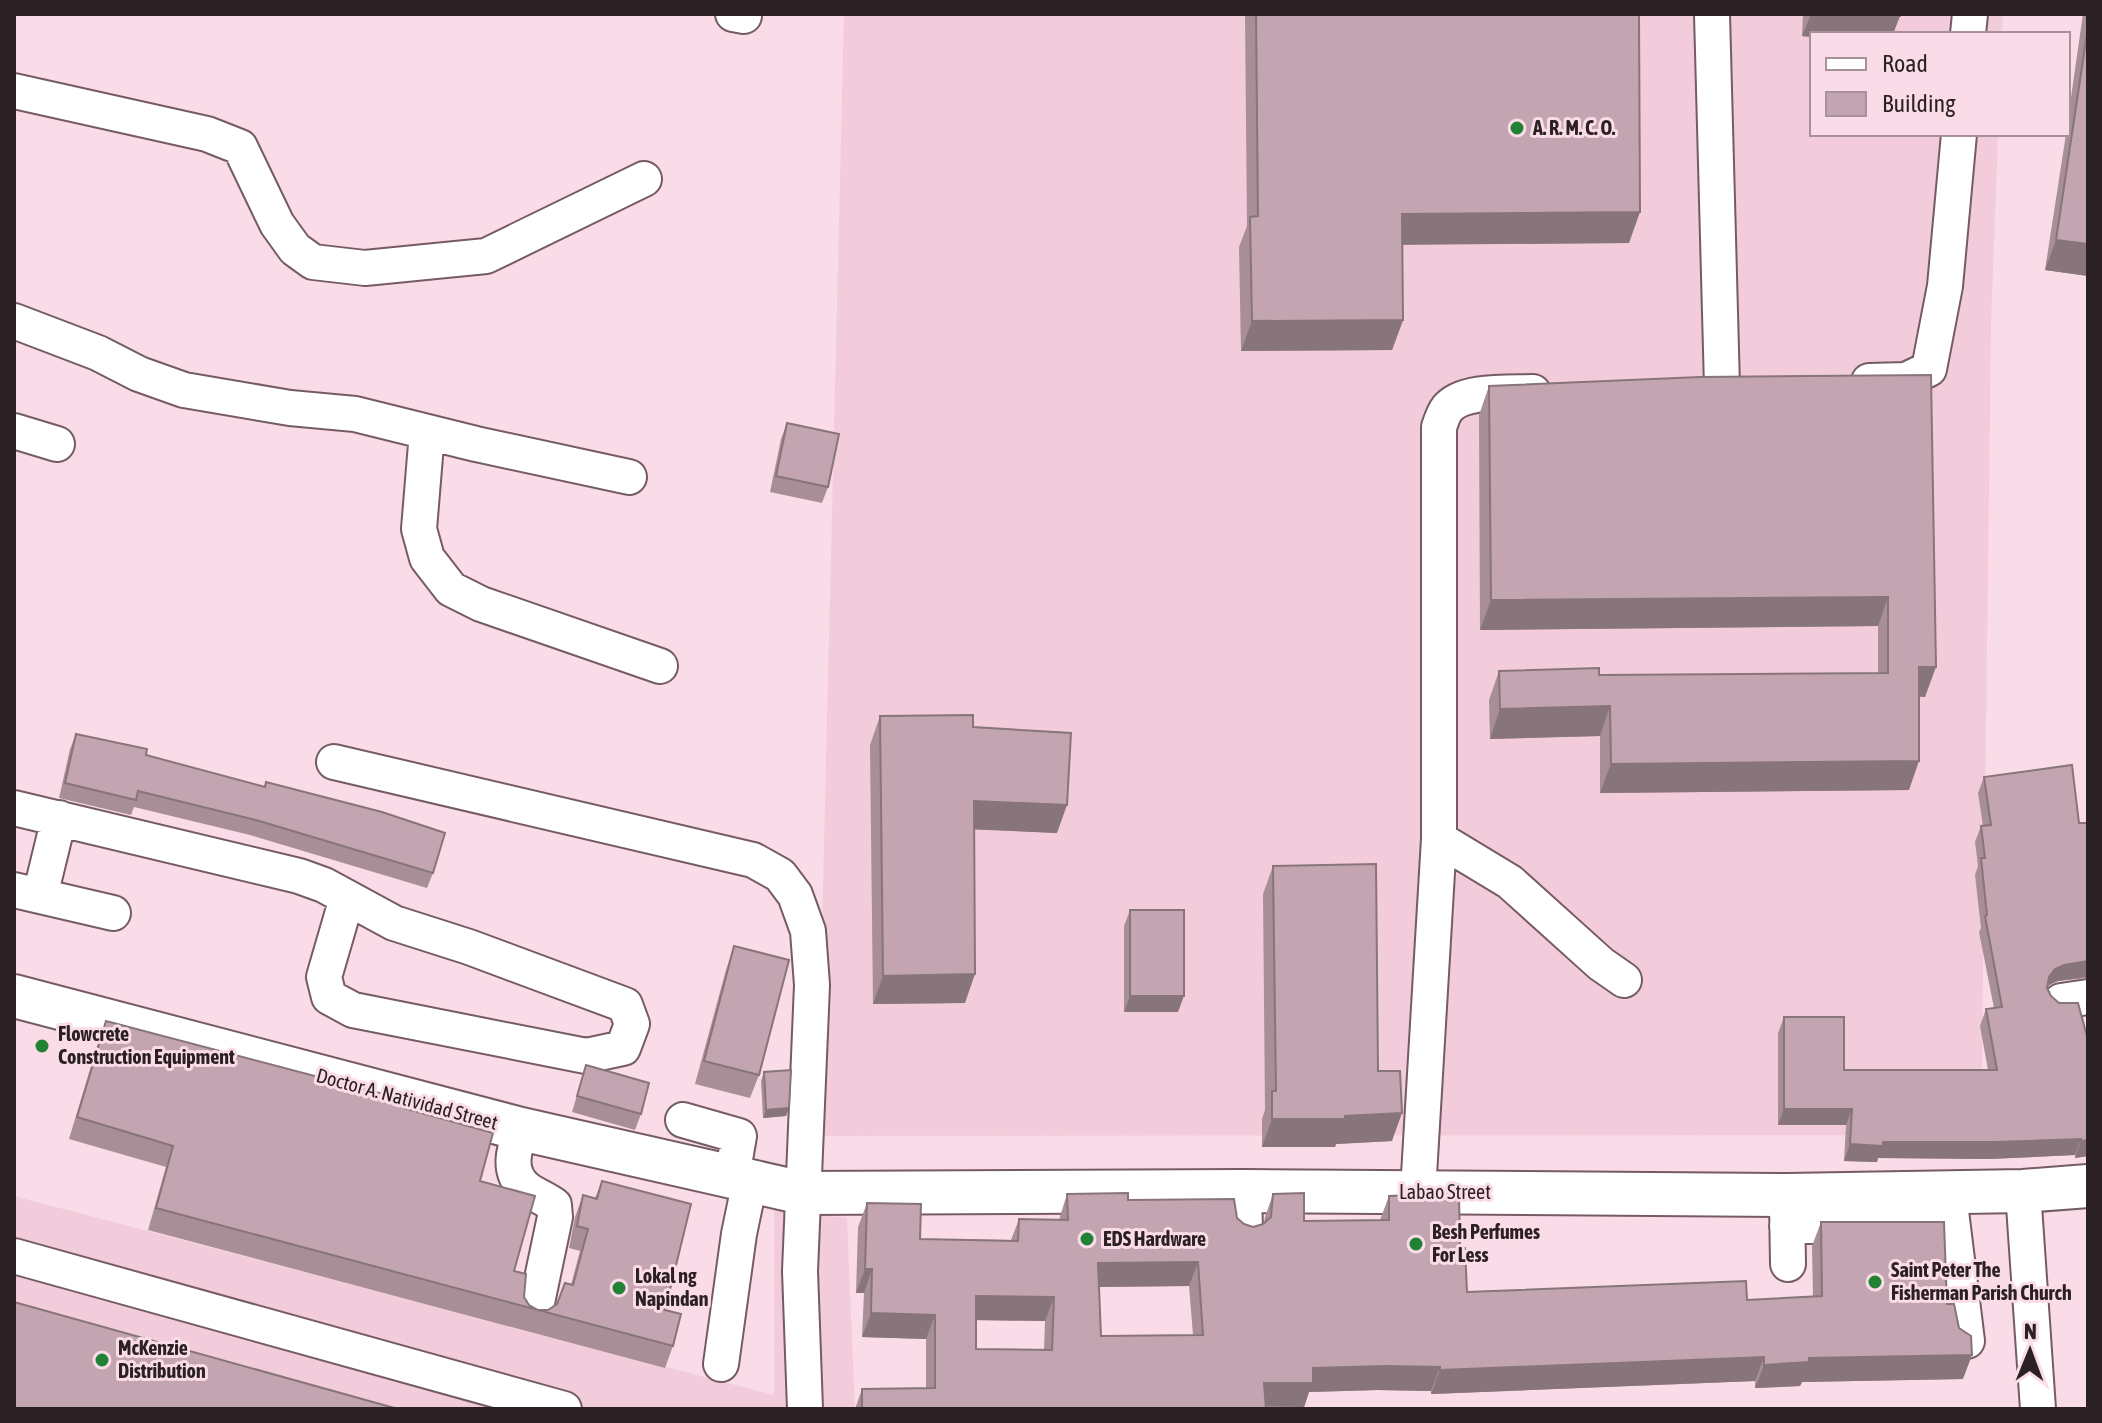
<svg xmlns="http://www.w3.org/2000/svg" width="2102" height="1423" font-family="'Asap Condensed',sans-serif">
	<style>
		.built { fill: #f2ccdb }
		.lines { fill: none; stroke-linecap: round; stroke-linejoin: round }
		.minor-casing { stroke: #755b65; stroke-width: 38 }
		.major-casing { stroke: #755b65; stroke-width: 46 }
		.minor { stroke: #fff; stroke-width: 34 }
		.major { stroke: #fff; stroke-width: 42 }
		.wall { fill: #a78e97; fill-rule: evenodd }
		.shaded-wall { fill: #88747b }
		.building { fill: #c2a5b0; stroke: #88747b; stroke-width: 2; fill-rule: evenodd }
		.poi-dot { fill: #218234; stroke: #fadce8; stroke-width: 3 }
		.labels { text-anchor: middle; stroke-width: 6; stroke-linejoin: round; paint-order: stroke }
		.poi-label { font-size: 20px; font-weight: bold; fill: #2b2024; stroke: #fadce8; text-anchor: start }
		.street-label { font-size: 20px; fill: #2b2024; stroke: #fadce8 }
	</style>
	<rect width="100%" height="100%" fill="#fadce8"/>
	<path class="built" d="M844 14H2003L2002 34H1812V134H1998L1991 327 1981 1135 817 1136Z
		M14 1196 774 1395V1210L847 1218 855 1409H14Z"/>
	<g class="lines">
		<defs>
			<path id="minor" d="M733 14 744 16
				M1712 14 1722 387
				M1968 34 1970 14
				M14 91 207 134 240 147 277 224 295 249 313 262 365 268 486 256 644 179
				M14 321 98 353 139 374 184 390 290 408 355 414 476 444 629 477
				M1869 381 1906 380 1929 369 1945 286 1959 134
				M14 431 57 444
				M427 432 419 529 427 558 451 589 481 604 660 666
				M334 762 753 860 780 875 795 895 808 931 812 985 800 1271 805 1409
				M14 808 299 876 324 885 394 923 469 947 625 1005 632 1024 623 1048 586 1056 353 1010 329 997 324 977 347 898
				M1439 839 1510 882 1601 964 1624 980
				M14 890 113 913
				M40 896 59 818
				M2061 1001 2088 997
				M683 1120 739 1136 732 1177
				M521 1129C514 1149 506 1173 527 1189 535 1195 546 1199 554 1205L555 1217 535 1312
				M1244 1191 1245 1231
				M2023 1191 2038 1409
				M1418 1192 1439 839V427C1441 422 1443 414 1447 409 1462 389 1510 393 1533 392
				M1787 1203 1788 1264
				M1950 1203 1967 1341
				M1787 1226H1951
				M14 1256 564 1409
				M721 1364 739 1234 750 1181"/>
			<path id="major" d="M14 996 521 1129 803 1193 1244 1191 1787 1195 2023 1191 2088 1186"/>
		</defs>
		<use href="#minor" class="minor-casing"/>
		<use href="#major" class="major-casing"/>
		<use href="#minor" class="minor"/>
		<use href="#major" class="major"/>
	</g>
	<path class="wall" d="M1245 14H1639L1629 243 1403 244V320L1392 350 1241 351 1239 247 1247 226Z
		M1803 14H1900L1893 34H1812V37L1802 36Z
		M2083 14H2088V276L2045 270 2066 134H2068V118Z
		M1931 375 1925 697 1919 696 1909 790 1600 793V736L1490 739 1489 700 1499 671 1599 675 1878 673V626L1480 630 1479 415 1489 386Z
		M787 423 828 487 822 503 770 492 781 439Z
		M880 716 973 727 1057 833 974 829 965 1003 873 1004 870 745Z
		M76 734 146 755 433 873 427 888 250 835 134 807 131 815 59 798 70 749Z
		M1984 777 2079 823H2088V978L2058 981 2049 985 2048 987 2051 996 2088 1040V1156L2075 1158V1155L1989 1159 1878 1158 1877 1162 1844 1161 1846 1125H1778V1033L1784 1017 1844 1070H1988L1980 1026 1986 1009 1994 1008 1979 932 1981 928 1975 875 1978 866 1975 842 1981 826H1983L1978 793Z
		M1273 866 1378 1071 1392 1141 1336 1144 1335 1147H1262V1119L1265 1110 1263 894Z
		M1130 910 1178 1012H1124V926Z
		M734 946 759 1075 750 1098 695 1084 726 970Z
		M106 1021 404 1108 480 1181 524 1297 529 1305 538 1310H548L557 1304 571 1285 580 1251 569 1248 575 1217 583 1195 595 1198 602 1181 665 1310 673 1346 665 1368 148 1230 166 1167 69 1139 98 1043Z
		M586 1065 641 1114 635 1130 572 1112Z
		M764 1072 786 1116 763 1118 761 1081Z
		M1067 1194 1128 1200 1237 1218 1244 1224 1253 1227 1264 1224 1265 1217 1273 1194 1304 1221 1380 1220 1389 1196 1460 1248 1467 1292 1747 1300 1813 1297 1812 1246 1821 1222 1947 1304 1963 1379 1802 1382 1800 1386 1755 1388V1381L1431 1394V1391L1378 1390 1309 1392 1304 1407H1266V1409H855L862 1389 926 1388V1339L862 1337 864 1293H856L858 1227 867 1203 920 1239 1011 1240 1019 1219 1059 1220ZM1189 1286 1193 1335 1101 1336 1099 1287ZM976 1320 1045 1321 1044 1350 976 1349Z"/>
	<path class="shaded-wall" d="M1811 14H1844L1900 16 1893 34H1812V37L1802 36Z
		M1640 212 1629 243 1391 245 1402 214Z
		M2056 240 2088 244V276L2045 270Z
		M1403 320 1392 350 1241 351 1252 321Z
		M1888 597 1878 626 1480 630 1491 600Z
		M1919 667H1936L1925 697 1908 696Z
		M1610 706 1600 736 1490 739 1500 709Z
		M1919 761 1909 790 1600 793 1611 764Z
		M974 801 1067 805 1057 833 963 829Z
		M2088 961V971L2086 977 2058 981 2049 985 2043 993 2049 977 2055 969 2064 965Z
		M975 974 965 1003 873 1004 883 976Z
		M1130 996H1184L1178 1012H1124Z
		M789 1108 786 1116 763 1118 766 1110Z
		M1784 1109H1852L1846 1125H1778Z
		M1402 1113 1392 1141 1336 1144 1335 1147H1262L1272 1119Z
		M2081 1139 2075 1155 1989 1159 1878 1158 1877 1162 1844 1161 1850 1144 1883 1142Z
		M2088 1140V1156L2075 1158 2081 1141Z
		M1198 1262 1189 1286 1089 1287 1098 1263Z
		M865 1269H872L864 1293H856Z
		M976 1296 1054 1297 1045 1321 968 1320Z
		M871 1313 935 1315 926 1339 862 1337Z
		M1972 1355 1963 1379 1802 1382 1800 1386 1755 1388 1764 1365 1809 1358Z
		M1764 1357 1755 1381 1431 1394 1440 1370Z
		M1386 1366 1440 1367 1431 1391 1378 1390 1309 1392 1304 1407 1256 1406 1264 1383 1313 1368Z"/>
	<path class="building" d="M1256 14H1639L1640 212 1402 214 1403 320 1252 321 1250 217 1258 216Z
		M1844 14H1900V16Z
		M2088 27V244L2056 240Z
		M1931 375 1936 667H1919V761L1611 764 1610 706 1500 709 1499 671 1599 668V675L1888 673V597L1491 600 1489 386 1700 377Z
		M787 423 839 434 828 487 776 476Z
		M973 715V727L1071 733 1067 805 974 801 975 974 883 976 880 716Z
		M76 734 147 749 146 755 265 787 266 782 382 812 445 833 433 873 256 820 138 791 136 800 65 783Z
		M2072 765 2079 823H2088V961L2064 965 2055 969 2049 977 2047 988 2051 996 2059 1003H2078L2088 1040V1140L2081 1141V1139L1995 1142H1883V1146L1850 1144 1852 1109H1784V1017H1844V1070H1997L1986 1009 2002 1007 1985 916 1987 915 1981 858H1985L1981 826 1991 825 1984 777Z
		M1376 864 1378 1071H1400L1402 1113 1345 1116V1119H1272V1091H1276L1273 866Z
		M1130 910H1184V996H1130Z
		M734 946 789 960 759 1075 704 1061Z
		M106 1021 406 1100 404 1108 493 1133 480 1181 535 1196 514 1271 526 1274 524 1297 529 1305 538 1310H548L557 1304 565 1283 573 1285 588 1229 577 1226 583 1195 597 1199 602 1181 691 1204 665 1310 681 1314 673 1346 156 1208 173 1146 77 1117Z
		M586 1065 649 1083 641 1114 577 1096Z
		M791 1070 789 1108 766 1110 764 1072Z
		M1128 1193V1200L1234 1199 1237 1218 1244 1224 1253 1227 1263 1224 1271 1217 1273 1194 1304 1193V1221L1389 1220V1196L1459 1193 1460 1248H1465L1467 1292 1746 1281 1747 1300 1822 1296 1821 1222H1944L1947 1304H1954L1959 1328 1971 1336 1972 1355 1809 1358V1362L1764 1365V1357L1440 1370V1367L1386 1366 1313 1368V1383H1264L1266 1409H862V1389L935 1388V1315L871 1313 872 1269H865L867 1203 921 1204 920 1239 1018 1241 1019 1219 1068 1220 1067 1194ZM1198 1262 1203 1335 1101 1336 1098 1263ZM976 1296 1054 1297 1052 1350 976 1349Z
		M14 1302 398 1409H14Z"/>
	<g class="poi-dot">
		<circle cx="1517" cy="128" r="8"/>
		<circle cx="42" cy="1046" r="8"/>
		<circle cx="1087" cy="1239" r="8"/>
		<circle cx="1416" cy="1244" r="8"/>
		<circle cx="1875" cy="1282" r="8"/>
		<circle cx="619" cy="1288" r="8"/>
		<circle cx="102" cy="1360" r="8"/>
	</g>
	<g class="labels">
		<g class="poi-label">
			<text x="1533" y="135">A. R. M. C. O.</text>
			<text x="58" y="1041">Flowcrete<tspan x="58" dy="23">Construction Equipment</tspan></text>
			<text x="1432" y="1239">Besh Perfumes<tspan x="1432" dy="23">For Less</tspan></text>
			<text x="1103" y="1246">EDS Hardware</text>
			<text x="1891" y="1277">Saint Peter The<tspan x="1891" dy="23">Fisherman Parish Church</tspan></text>
			<text x="635" y="1283">Lokal ng<tspan x="635" dy="23">Napindan</tspan></text>
			<text x="118" y="1355">McKenzie<tspan x="118" dy="23">Distribution</tspan></text>
		</g>
		<g class="street-label">
			<text transform="translate(407 1099) rotate(15)" y="7">Doctor A. Natividad Street</text>
			<text x="1445" y="1199">Labao Street</text>
		</g>
	</g>
	<rect width="2102" height="1423" fill="none" stroke="#2b2024" stroke-width="32"/>
	<rect x="1810" y="32" width="260" height="104" fill="#fadce8" stroke="#a7919a" stroke-width="2"/>
	<rect x="1826" y="58" width="40" height="12" fill="#ffffff" stroke="#a7919a" stroke-width="2"/>
	<text x="1882" y="72" font-size="24" fill="#2b2024">Road</text>
	<rect x="1826" y="92" width="40" height="24" fill="#c2a5b0" stroke="#a7919a" stroke-width="2"/>
	<text x="1882" y="112" font-size="24" fill="#2b2024">Building</text>
	<g transform="translate(2030 1351) rotate(1)" stroke="#fadce8" stroke-width="6" paint-order="stroke">
	<path d="M0-6L14 30L0 20L-14 30Z" fill="#2b2024"/>
	<text y="-12" font-size="22" font-weight="bold" text-anchor="middle" fill="#2b2024">N</text>
	</g>
</svg>
